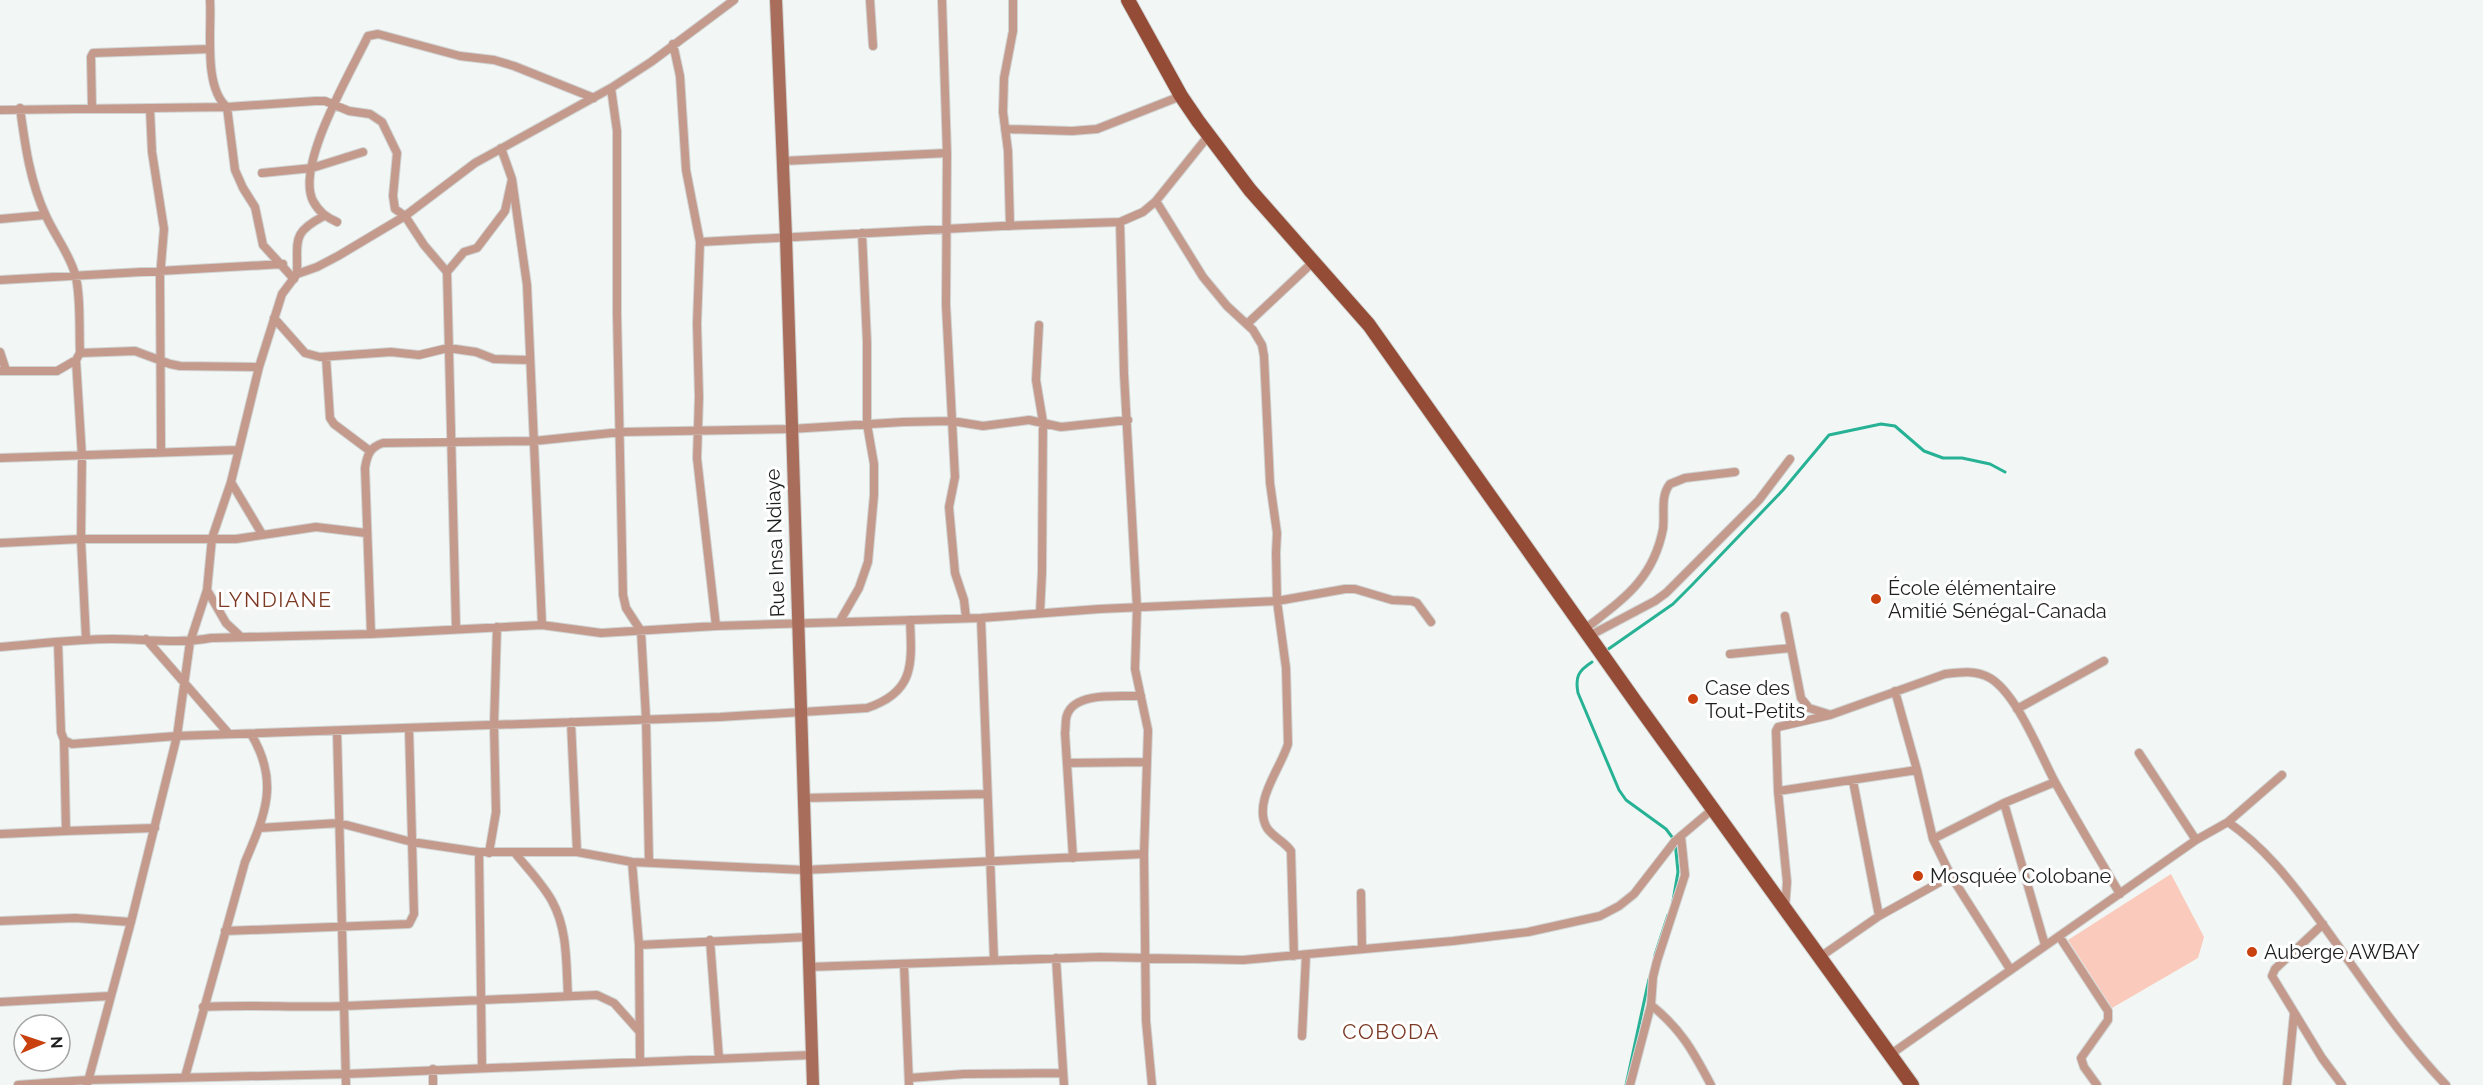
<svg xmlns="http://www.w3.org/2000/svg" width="2483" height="1085" font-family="Raleway,sans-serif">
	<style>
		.green { fill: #facabc }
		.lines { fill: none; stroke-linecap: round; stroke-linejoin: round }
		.stream { stroke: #27b295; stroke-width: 3 }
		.street-casing { stroke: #d0d4d3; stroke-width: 10 }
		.secondary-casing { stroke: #d0d4d3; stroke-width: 14 }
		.primary-casing { stroke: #d0d4d3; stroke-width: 16 }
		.street { stroke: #c49a8d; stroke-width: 8 }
		.secondary { stroke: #a96d5b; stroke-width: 12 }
		.primary { stroke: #944c36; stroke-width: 14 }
		.poi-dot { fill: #c9410f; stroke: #fff; stroke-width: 2 }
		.labels { text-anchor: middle; stroke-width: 6; stroke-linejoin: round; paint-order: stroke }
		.street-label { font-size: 20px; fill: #1d1f1e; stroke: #fff }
		.poi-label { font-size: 20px; fill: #1d1f1e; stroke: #fff; text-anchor: start }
		.neighbourhood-label { font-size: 21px; letter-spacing: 1.5px; fill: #7c3924; stroke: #fff }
	</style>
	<rect width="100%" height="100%" fill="#f2f7f5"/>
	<path class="green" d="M2171 874 2204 937 2198 958 2112 1008 2068 940Z"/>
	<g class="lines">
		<path class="stream" d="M1607 650 1673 604 1692 585 1783 490 1829 435 1881 424 1895 426 1924 451 1943 458H1962L1990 464 2005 472
			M1592 662C1578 671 1575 677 1578 693L1619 790 1626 800 1666 829 1675 841 1678 872 1673 901
			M1655 955 1668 915
			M1626 1085 1649 979"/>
		<defs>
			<path id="street" d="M210 0C212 29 203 87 227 107L235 170 243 188 255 207 263 245 294 279
				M870 0 873 46
				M942 0 947 153 946 305 955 477 949 507 955 573 964 600 966 618
				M673 44 680 76 686 170 700 242 1002 226 1120 222 1143 212 1156 201 1209 135
				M611 88 617 131V314L623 595 626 608 641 631 646 718 649 862
				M20 108C25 145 30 182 46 216 55 236 69 253 75 274 81 294 79 331 80 353L76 360 82 457 81 539 86 639
				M92 108 91 57 93 53 210 49
				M150 109 152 152 164 229 160 277 161 452
				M0 110 227 107 315 101H325L349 111 370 114 382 122 397 153 393 196 395 209 405 216 424 245 447 272 456 628
				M1005 129 1072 131 1097 129 1181 96
				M783 161 947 153
				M262 173 312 168 363 152
				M512 179 527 285 542 625
				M1156 201 1203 277 1227 306 1253 330 1262 345 1264 356 1270 483 1277 533 1276 553 1277 601 1286 668 1288 744C1281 768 1252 802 1267 828 1273 837 1285 842 1291 851L1294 956
				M0 219 45 215
				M337 222C326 217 319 212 313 201 295 165 352 70 368 36L378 34 460 56 494 60 514 66 594 98
				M1120 222 1124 374 1137 608 1135 669 1148 730 1144 854 1146 1021 1152 1085
				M1010 226 1008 151 1003 112 1004 78 1013 31V0
				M700 242 697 324 699 397 697 458 716 626
				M447 272 464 252 477 248 505 211 512 179 501 148
				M297 274C298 240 291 233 324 216
				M0 280 283 264
				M274 318 305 353 320 357 391 352 419 355 448 348 476 352 494 359 530 360
				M1247 324 1313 262
				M1039 325 1036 380 1043 422 1042 573 1040 613
				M0 352 6 370
				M80 353 135 351 170 364 180 366 259 367
				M326 357 330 418 334 424 370 451
				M0 371H57L76 360
				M0 458 238 450
				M231 482 262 534
				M0 543 81 539H236L316 527 366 533
				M207 590 226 623 241 637
				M1785 616 1801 698 1809 708 1828 714
				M981 618 994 960
				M840 621 859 588 868 562 874 495V464L867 424V342L862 233
				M1585 629C1623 599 1653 580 1663 529 1665 514 1660 496 1670 484L1685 478 1735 472
				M371 634 365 468C367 455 370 447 383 443L534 441 621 432 791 429 903 422 952 421 983 426 1029 420 1061 427 1128 420
				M1589 636 1655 601 1666 593 1759 500 1790 459
				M146 639 229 734
				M58 642 61 732 64 740 66 831 155 828
				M0 647C38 644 75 639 112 639 145 639 178 644 211 638L371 634 542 625 601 633 716 626 981 618 1099 609 1277 601 1345 589H1355L1392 600 1412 601 1417 603 1431 622
				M1730 654 1791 648
				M1895 691 1917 770 1933 839 1951 876 2010 969
				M2017 709 2104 661
				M571 722 577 852
				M337 731 346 1085
				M64 740 72 744 177 736 720 717 867 708C915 692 912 664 910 620
				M2139 753 2196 840
				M1067 763 1147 762
				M1853 781 1879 916
				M1778 791 1917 770
				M803 798 987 794
				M2004 803 2045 945
				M2228 822C2264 847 2289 879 2315 914 2358 972 2396 1033 2446 1085
				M259 828 339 823 412 842 479 852H577L632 862 804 870 1144 854
				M0 834 66 831
				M1933 839 2004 803 2055 782
				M479 852 482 1067
				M489 853 496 812 494 725 497 627
				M515 853C527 868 542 883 552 901 568 930 566 964 568 996
				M1073 858 1065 733C1066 728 1065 720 1067 715 1075 691 1121 697 1141 696
				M632 862 639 945 640 1062
				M1361 893 1362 949
				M1785 909 1787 882 1778 791 1776 731 1778 727 1830 715 1945 674C1960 672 1976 670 1990 678 2017 694 2040 754 2055 782 2076 820 2098 857 2120 894
				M0 921 75 918 131 922
				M2323 924 2275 969 2272 976 2322 1058 2342 1085
				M225 931 409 924 414 914 409 728
				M2059 936 2108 1011V1020L2081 1058 2084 1067 2097 1085
				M710 940 719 1059
				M639 945 807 937
				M1820 957 1879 916 1951 876
				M1056 958 1064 1085
				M904 964 909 1085
				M808 967 1100 957 1243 960 1453 941 1528 932 1600 916 1619 906 1634 894 1675 841 1714 808
				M0 1002 110 996
				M1651 1005C1681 1029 1693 1051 1711 1085
				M203 1007C251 1004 298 1008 345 1006 429 1002 513 999 597 995L614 1003 639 1031
				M1302 1036 1306 955
				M1891 1054 2196 840 2228 822 2282 775
				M433 1069V1085
				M185 1077 245 862C265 815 280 782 251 734
				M909 1078 964 1074 1063 1073
				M18 1085 87 1080 346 1074 812 1055
				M87 1085 131 922 177 736 190 642 207 590 212 538 231 482 259 367 282 294 297 274 317 267 338 256 405 216 475 163 611 88 651 62 734 0
				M1630 1085 1651 1005 1653 977 1657 961 1685 875 1681 836
				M2287 1085 2294 1014"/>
			<path id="secondary" d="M776 0 786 237 813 1085"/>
			<path id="primary" d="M1128 0 1181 96 1198 121 1250 190 1369 325 1635 701 1912 1085"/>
		</defs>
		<use href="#street" class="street-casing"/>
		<use href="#secondary" class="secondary-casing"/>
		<use href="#primary" class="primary-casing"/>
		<use href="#street" class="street"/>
		<use href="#secondary" class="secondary"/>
		<use href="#primary" class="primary"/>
	</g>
	<g class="poi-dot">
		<circle cx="1876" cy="599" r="6"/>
		<circle cx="1693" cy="699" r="6"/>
		<circle cx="1918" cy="876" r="6"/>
		<circle cx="2252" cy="952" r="6"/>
	</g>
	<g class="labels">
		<g class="street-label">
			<text transform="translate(775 543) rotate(-92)" y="7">Rue Insa Ndiaye</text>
		</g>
		<g class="poi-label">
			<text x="1888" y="595">École élémentaire<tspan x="1888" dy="23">Amitié Sénégal-Canada</tspan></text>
			<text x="1705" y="695">Case des<tspan x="1705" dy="23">Tout-Petits</tspan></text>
			<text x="1930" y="883">Mosquée Colobane</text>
			<text x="2264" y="959">Auberge AWBAY</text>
		</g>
		<g class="neighbourhood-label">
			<text x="275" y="607">LYNDIANE</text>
			<text x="1391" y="1039">COBODA</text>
		</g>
	</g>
	<g transform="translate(42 1043) rotate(88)"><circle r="28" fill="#ffffff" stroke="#a5a5a5" stroke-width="1.5"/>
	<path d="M0-4.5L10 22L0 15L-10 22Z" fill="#c9410f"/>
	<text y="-9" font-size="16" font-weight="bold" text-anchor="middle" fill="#1d1f1e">N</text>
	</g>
</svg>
